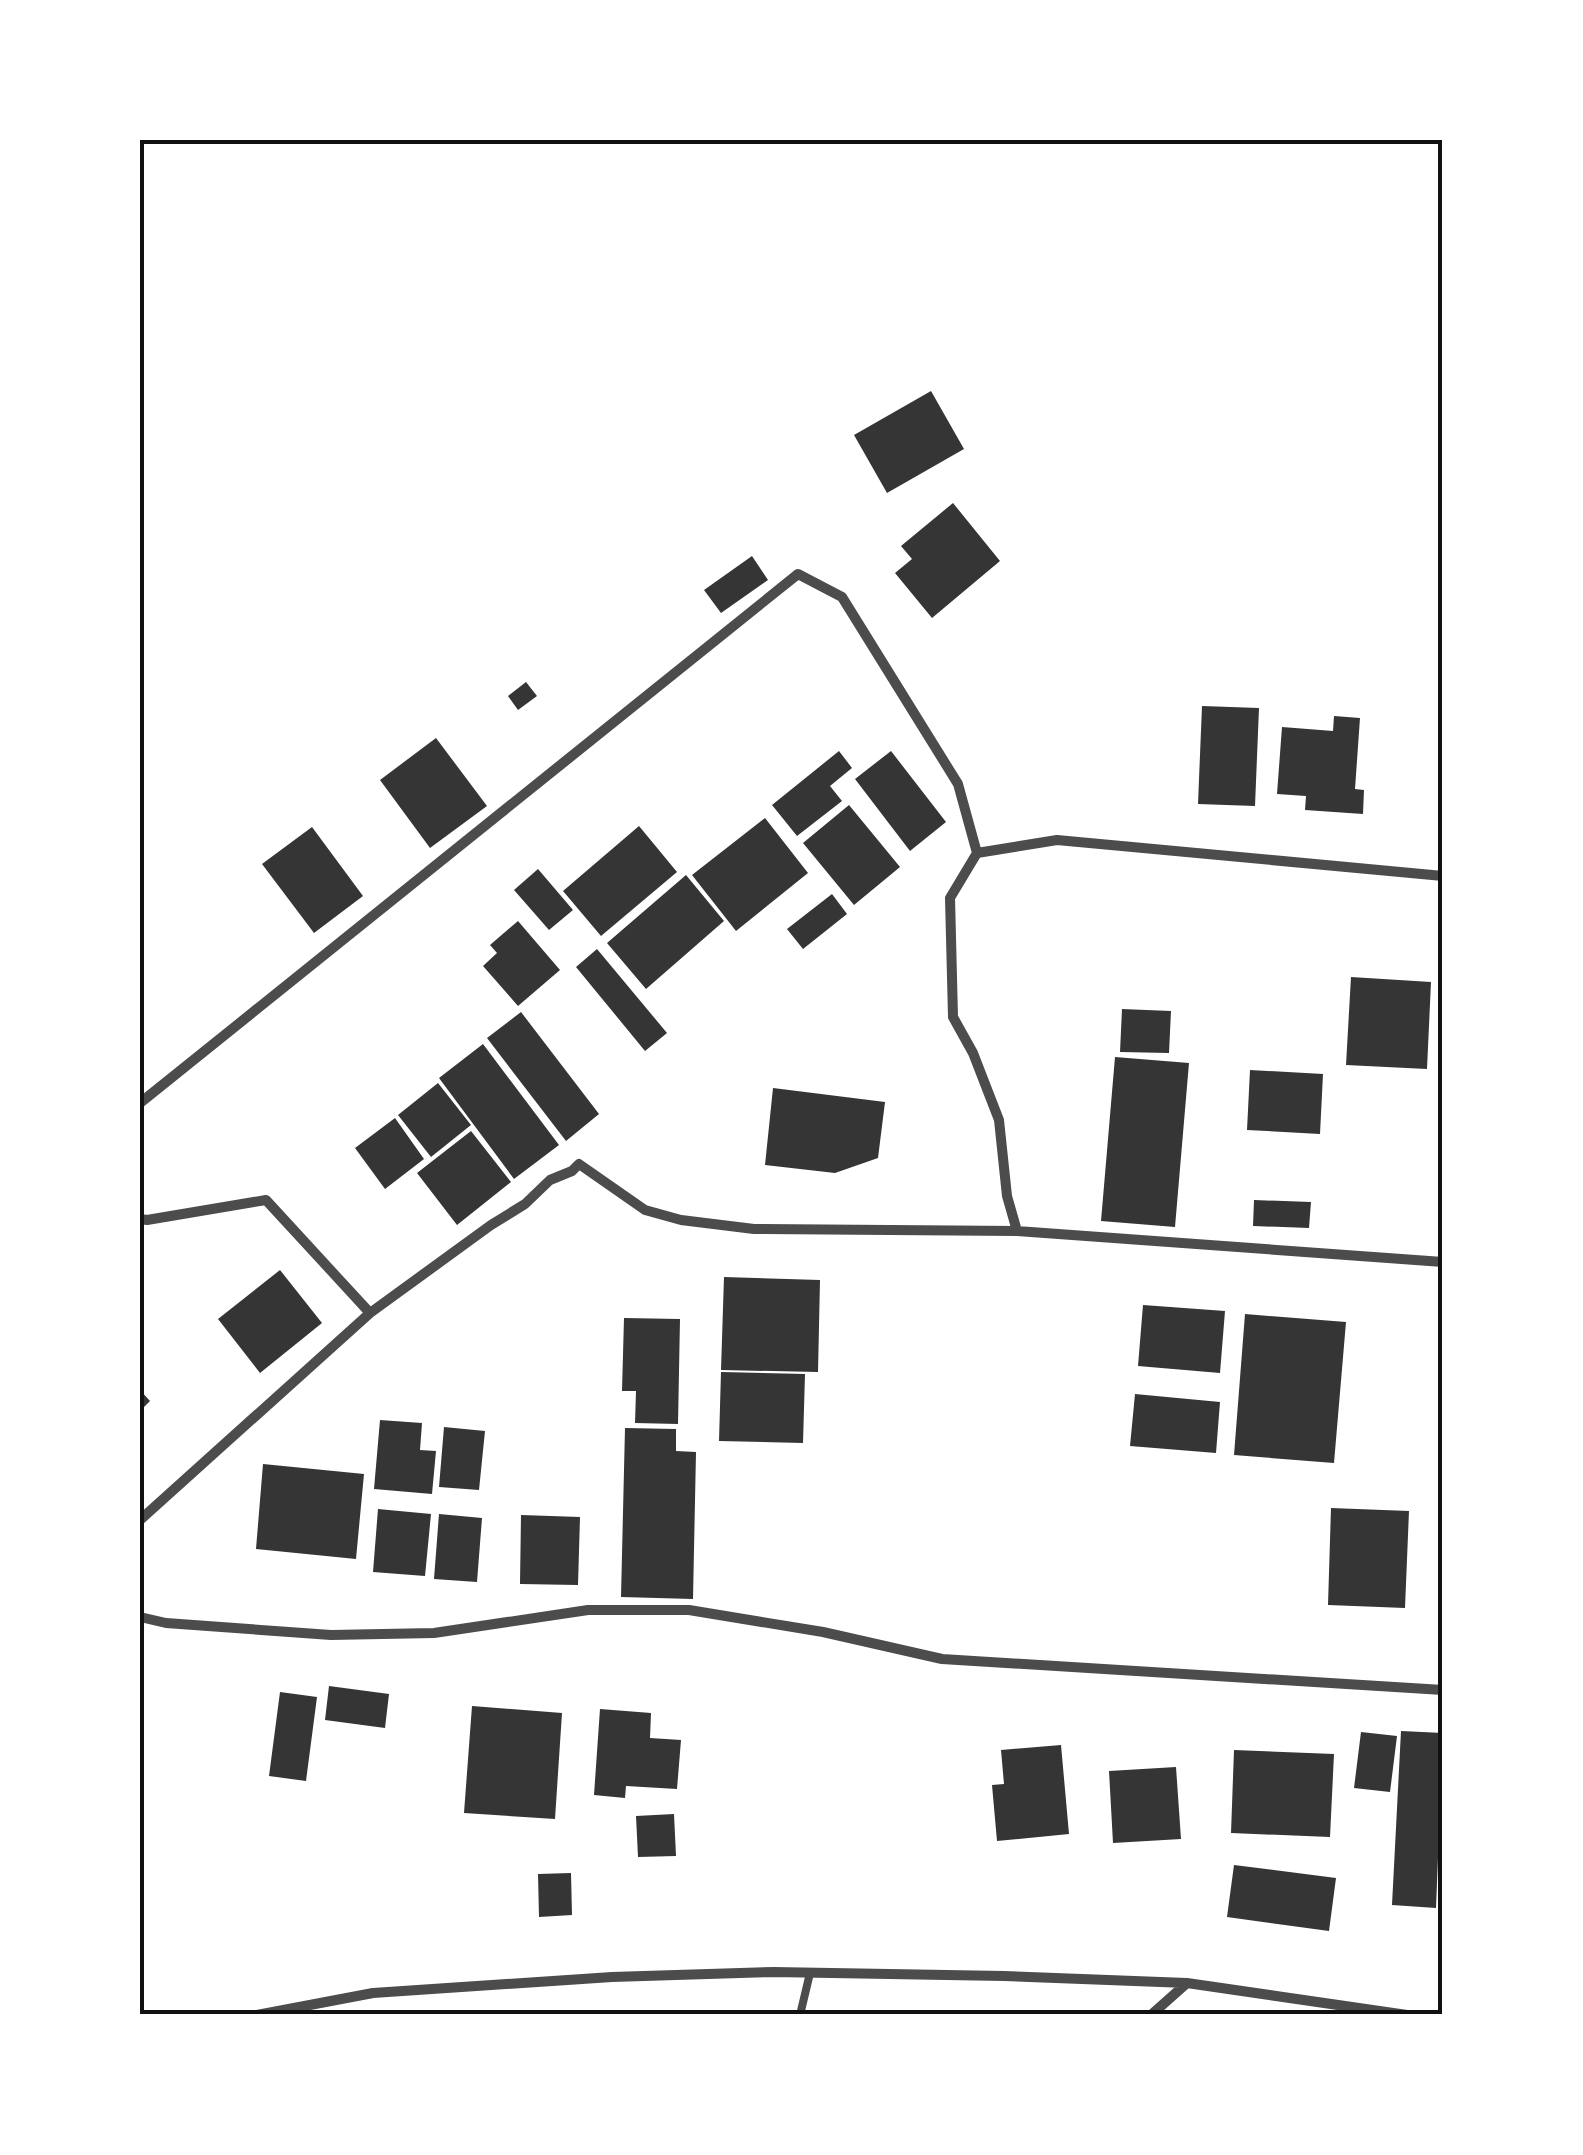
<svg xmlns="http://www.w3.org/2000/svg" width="1583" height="2155" font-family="Arial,sans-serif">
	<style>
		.building { fill: #353535 }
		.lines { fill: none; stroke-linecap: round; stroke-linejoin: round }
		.service { stroke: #4c4c4c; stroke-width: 8 }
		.minor { stroke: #4c4c4c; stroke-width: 10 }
		.neatline { fill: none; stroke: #111; stroke-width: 4 }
	</style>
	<rect width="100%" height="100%" fill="#fff"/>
	<path class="building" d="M931 391 964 449 887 493 854 435Z
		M953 503 1000 561 932 618 895 573 912 559 901 546Z
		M752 556 768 580 721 613 704 590Z
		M526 682 537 696 518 710 508 696Z
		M1202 706 1259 708 1255 806 1198 804Z
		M1334 716 1360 718 1355 789 1364 790 1363 814 1305 810 1306 796 1277 794 1282 727 1333 731Z
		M436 738 487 806 430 848 380 780Z
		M839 751 852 768 830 786 842 801 797 836 772 805Z
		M891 751 946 822 910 851 855 779Z
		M849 805 900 867 854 905 803 843Z
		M765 818 808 873 736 931 692 875Z
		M639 826 677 872 601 936 563 891Z
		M312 827 363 896 314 933 262 864Z
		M538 869 573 910 549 930 514 890Z
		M686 875 724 921 646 989 607 943Z
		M832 894 847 914 803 949 787 929Z
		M518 921 560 970 518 1006 483 966 497 953 490 945Z
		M597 949 667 1033 645 1051 576 967Z
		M1351 977 1431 982 1427 1069 1346 1065Z
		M1122 1009 1171 1011 1169 1053 1120 1052Z
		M521 1012 599 1114 566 1141 487 1038Z
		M483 1044 559 1145 514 1179 439 1078Z
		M1115 1057 1189 1063 1175 1227 1101 1221Z
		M1250 1070 1323 1074 1320 1134 1247 1130Z
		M438 1083 471 1125 431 1157 398 1115Z
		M773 1088 885 1102 878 1158 835 1173 765 1165Z
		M395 1118 424 1159 385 1189 355 1148Z
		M471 1131 511 1182 457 1225 417 1173Z
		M1254 1200 1311 1202 1309 1228 1253 1226Z
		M280 1270 322 1323 260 1373 218 1319Z
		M724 1277 820 1280 818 1372 721 1370Z
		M1143 1305 1225 1311 1220 1373 1138 1366Z
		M1245 1314 1346 1322 1334 1463 1234 1455Z
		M624 1318 680 1319 678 1424 635 1423 636 1391H622Z
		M721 1372 805 1374 803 1443 719 1441Z
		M140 1390 150 1401 140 1411Z
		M1135 1394 1220 1402 1216 1453 1130 1446Z
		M380 1420 422 1423 420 1450 436 1451 432 1494 374 1489Z
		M444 1427 485 1431 479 1490 439 1487Z
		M625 1428 676 1429V1451L696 1452 693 1599 621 1597Z
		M1440 1428H1443V1462H1438Z
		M263 1464 364 1474 356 1559 256 1549Z
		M1331 1508 1409 1511 1405 1608 1328 1605Z
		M378 1509 431 1514 425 1576 373 1572Z
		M439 1514 482 1518 477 1582 434 1579Z
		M521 1515 580 1517 578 1585 520 1584Z
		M329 1686 389 1694 385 1728 325 1720Z
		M280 1692 317 1697 306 1781 269 1776Z
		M472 1706 562 1713 555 1819 464 1813Z
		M600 1709 651 1713 650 1738 681 1740 677 1789 626 1786 625 1798 594 1795Z
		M1401 1731 1443 1733 1436 1908 1392 1905Z
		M1361 1732 1397 1736 1390 1792 1354 1788Z
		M1061 1745 1069 1834 997 1841 992 1785 1004 1784 1001 1750Z
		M1234 1750 1334 1754 1330 1837 1231 1833Z
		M1176 1767 1181 1839 1113 1843 1109 1771Z
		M674 1814 676 1856 638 1857 636 1816Z
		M1234 1865 1336 1878 1329 1931 1227 1917Z
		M571 1873 572 1915 539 1917 538 1874Z"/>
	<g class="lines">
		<path class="service" d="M800 2015 810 1973"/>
		<path class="minor" d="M140 1103 798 574 842 597 958 784 977 853
			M140 1219 147 1220 266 1200 370 1313
			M1017 1231 1007 1196 999 1120 973 1053 953 1017 950 898 977 853 1057 840 1443 876
			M140 1520 370 1313 491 1225 525 1204 550 1180 572 1171 579 1164 645 1210 681 1220 754 1229 1017 1231 1443 1262
			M140 1617 166 1623 331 1635 434 1633 588 1610H689L823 1632 942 1659 1443 1690
			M257 2015 373 1993 612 1977 774 1972 1004 1976 1187 1983 1407 2015
			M1151 2015 1187 1983"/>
	</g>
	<rect width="1583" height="2155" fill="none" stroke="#ffffff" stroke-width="285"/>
	<rect x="142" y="142" width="1298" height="1870" class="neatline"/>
</svg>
